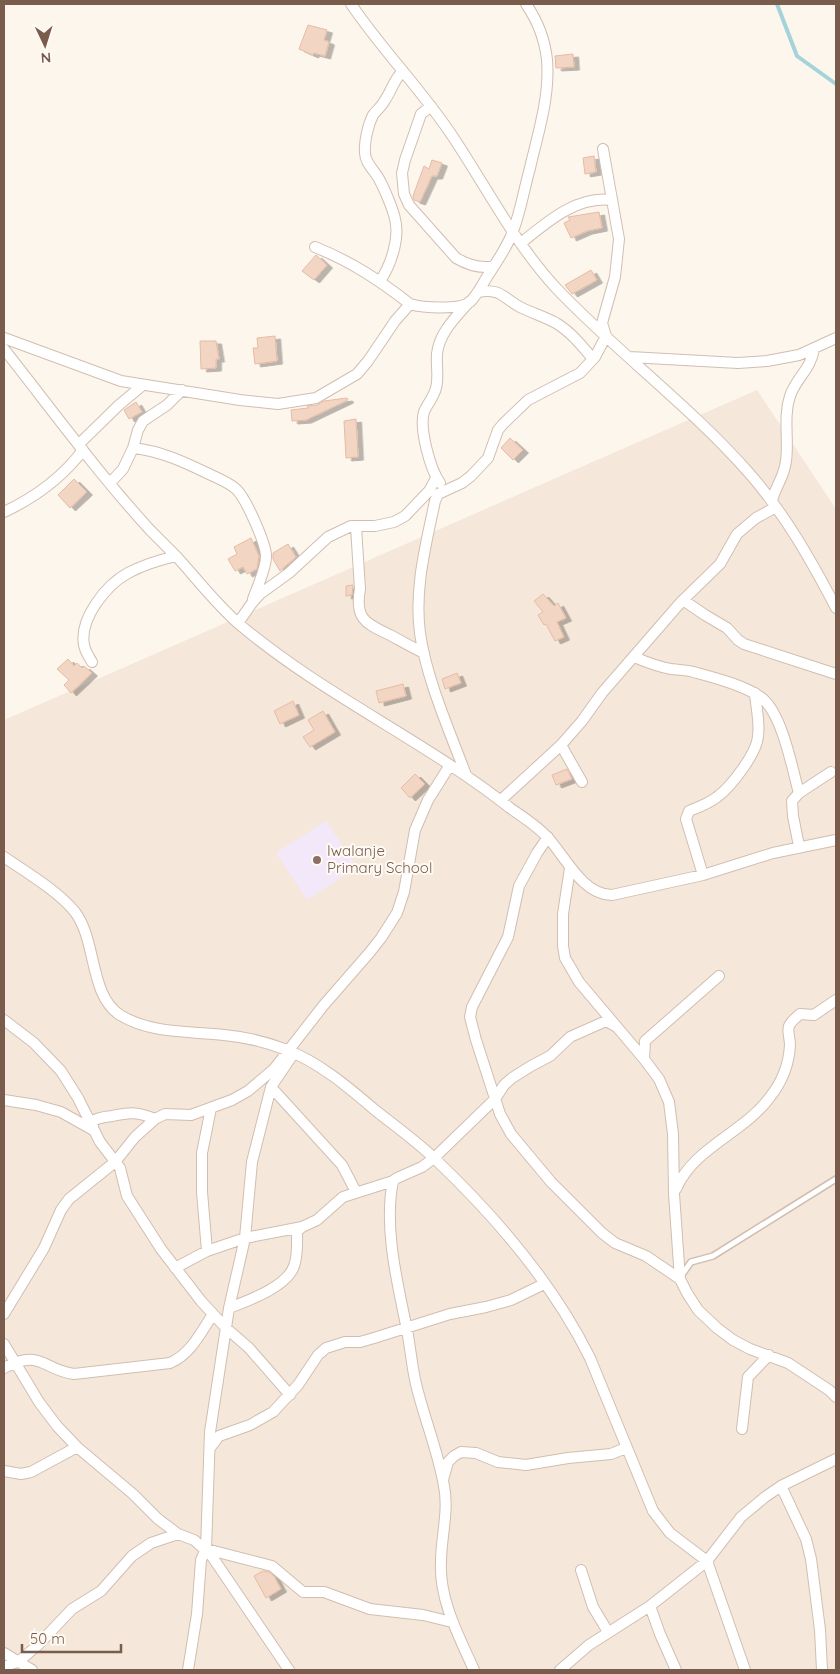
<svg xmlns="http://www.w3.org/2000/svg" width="840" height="1674" font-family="Quicksand,sans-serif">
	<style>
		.residential { fill: #f5e8da }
		.education { fill: #f3e8fa }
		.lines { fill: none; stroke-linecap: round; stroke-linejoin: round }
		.stream { stroke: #a5d3da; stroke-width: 4 }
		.building { fill: #f3d5c3; stroke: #e6bba3; filter: url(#shadow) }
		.lane-casing { stroke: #d1beb0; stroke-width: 8 }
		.street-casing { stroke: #d1beb0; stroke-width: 12 }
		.lane { stroke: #fff; stroke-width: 5 }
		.street { stroke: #fff; stroke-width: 10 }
		.education-dot { fill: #8d6e63; stroke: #fffaf3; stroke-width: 2 }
		.labels { text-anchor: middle; stroke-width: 4; stroke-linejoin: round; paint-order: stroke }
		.education-label { font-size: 15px; fill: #785e54; stroke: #fffaf3; text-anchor: start }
	</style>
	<defs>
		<filter id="shadow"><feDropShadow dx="5.5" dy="3" stdDeviation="0" flood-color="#0004"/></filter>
	</defs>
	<rect width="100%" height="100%" fill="#fdf6ec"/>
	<path class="residential" d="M757 390 836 509V1670H4V720Z"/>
	<path class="education" d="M326 821 357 867 307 900 276 853Z"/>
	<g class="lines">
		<path class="stream" d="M777 4 797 56 836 84"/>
	</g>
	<path class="building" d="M308 25 327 30 324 40 329 42 325 56 314 53 313 55 299 49Z
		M573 54 574 67 556 68 555 56Z
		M594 156 596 172 585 174 583 158Z
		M432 160 442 163 437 176H432L420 202 414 200 413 196 424 166 429 169Z
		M599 212 602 228 587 231 571 238 564 223 570 220 568 217Z
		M316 255 327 265 314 280 302 271Z
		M591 270 597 280 572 294 565 285Z
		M275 336 277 361 255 364 253 348H258L257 338Z
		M200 341H216L219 359H216V368L201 369Z
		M347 398 348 400 306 420 292 421 291 410 308 408 307 406 317 405 324 401Z
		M136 402 142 412 129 419 124 410Z
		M356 419 358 457 346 458 344 421Z
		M510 438 523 450 513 460 501 448Z
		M74 479 87 492 70 508 58 495Z
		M251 538 259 556 257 569 247 574 243 567 235 571 228 559 237 554 234 547Z
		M288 544 296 557 280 571 273 559V553Z
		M353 585 352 595 346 596V586Z
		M543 594 554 606 558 603 566 618 557 622 564 637 555 641 546 624 544 625 538 615 543 612 534 601Z
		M68 659 74 666 77 663 82 668 84 666 92 673 71 693 64 685 69 680 57 669Z
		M457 673 461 683 445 689 442 679Z
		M403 684 406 696 379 703 376 691Z
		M293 701 299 715 280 724 274 711Z
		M323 711 335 732 310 747 303 737 314 730 308 720Z
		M567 769 572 779 556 785 552 775Z
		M415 774 425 784 410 798 401 788Z
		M263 1571 269 1572 274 1576 281 1589 266 1598 254 1576Z"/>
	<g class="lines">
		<defs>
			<path id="lane" d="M681 1276 691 1262 713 1256 836 1179"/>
			<path id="street" d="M351 4C382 50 422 90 453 137 487 188 515 244 557 289 618 353 690 406 749 473 785 514 811 560 836 608
				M431 106 421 114 405 160 402 173 404 194 409 205 456 258C468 265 481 269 494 266
				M521 243C547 222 576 196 611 200
				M315 247C352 262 379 280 410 304
				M380 281C391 265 400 238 395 219 393 209 384 188 379 179 375 171 365 163 365 153 364 142 368 125 373 115 377 110 382 106 385 100 392 90 394 79 403 71
				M478 292C501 288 503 298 520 307 532 313 545 317 556 323 571 332 582 346 593 359
				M4 338 121 381 240 400 278 404 316 398 357 374 368 361 395 321 410 304C423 308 459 310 470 302 477 295 482 285 487 277 496 263 508 246 513 231 521 210 524 189 530 168 538 133 550 97 547 60 545 40 537 20 526 4
				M4 349C52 410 98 473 150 530 159 539 168 548 177 557 197 579 216 604 239 624 323 695 424 740 510 808 523 817 539 827 549 839 566 858 583 895 612 895L703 875 773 853 836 840
				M630 357 738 363 767 361 799 355 836 338
				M79 444 119 405 143 385
				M133 448C161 451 184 462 209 474 219 479 228 482 236 489 246 498 265 542 266 555 267 566 257 588 253 599
				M110 483 123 469 133 448 138 430 143 421 167 405 182 390
				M440 483C430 469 419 428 424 412 427 404 434 397 436 388 439 377 436 365 437 354 439 333 456 317 469 302
				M772 501C775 487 784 478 786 461 789 440 783 417 790 396 796 378 812 368 814 348
				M4 512C36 497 62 478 83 450
				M356 527 360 589C354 621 368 624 392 636 403 642 413 648 424 653
				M683 600 705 615 727 628 738 640 744 644 836 674
				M238 623 252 603 260 594 289 573 328 537 351 526H375L394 522 405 516 429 491 436 478
				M634 657C646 662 658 667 671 669 680 670 689 670 697 673 716 678 750 687 764 700 783 718 792 768 799 793
				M92 662C89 657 85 651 84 645 79 619 106 585 128 573 143 565 159 560 176 556
				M561 745 582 782
				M466 775C450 732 426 678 420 633 414 589 426 544 435 501L438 494 462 483 471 476 488 458 498 430 503 424 528 400 580 373 595 357 606 336 602 323 615 277 619 239 603 149
				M501 800 561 745 582 721 602 693 681 602 720 564 737 534 756 518 776 507
				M548 837 537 853 519 886 508 937 472 1007 470 1017 476 1040 500 1114 511 1134 551 1182 602 1233 615 1243 646 1256 680 1279
				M799 846 793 816 792 801 799 793 831 772
				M4 857C26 872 58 891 75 912 97 941 89 995 120 1015 151 1034 189 1031 224 1035 245 1037 267 1042 287 1050 320 1063 348 1087 375 1110 395 1126 416 1141 435 1159 495 1216 553 1283 590 1358L653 1511 670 1533 707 1561 745 1670
				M570 868 563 914V946L565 958 579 982 644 1059 659 1079 669 1102 673 1134 674 1194 680 1279 687 1293 698 1310 717 1328 733 1340 750 1349 788 1363 829 1390 836 1397
				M703 875 686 819 689 811C699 807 708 804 717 797 731 787 757 753 758 736 760 722 756 707 755 693
				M4 1020 34 1043 61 1071 78 1098 100 1142 120 1168 127 1196 161 1249 201 1301 226 1328 249 1348 290 1395
				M644 1059 645 1041 719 976
				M271 1087 342 1165 356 1192
				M4 1100 36 1105 61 1112 93 1130V1121C99 1117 105 1117 112 1116 131 1112 138 1112 155 1119
				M393 1181C384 1225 396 1277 405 1320 410 1341 411 1363 416 1384 424 1418 438 1451 444 1486 449 1511 441 1537 441 1562 439 1600 459 1636 474 1670
				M676 1189C694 1147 744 1133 770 1097 782 1082 789 1064 790 1045 790 1038 787 1031 789 1026 791 1021 796 1018 800 1014L814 1015 836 1000
				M207 1251 202 1192V1153L211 1108
				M175 1268 207 1251 245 1238 302 1227 317 1220 343 1197 393 1181 397 1178 422 1167 434 1158 495 1099 504 1085 512 1078 531 1066 550 1056 570 1037 606 1021 615 1026
				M229 1308C247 1301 287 1287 294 1266 298 1256 297 1242 297 1231L302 1227
				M4 1314 44 1248 61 1210 69 1199 115 1162 135 1137 155 1119 165 1114 191 1115 232 1100 248 1091 274 1069 323 1006 370 952 381 938 397 913 404 892 415 830 428 800 450 765
				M4 1344 39 1402 57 1426 77 1447 133 1494 158 1519 178 1534 194 1540 211 1555 289 1670
				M4 1368C41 1348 43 1370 74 1374L170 1363C191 1354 201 1332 213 1314
				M742 1429 748 1377 769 1355
				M210 1448 219 1436 250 1425 273 1412 298 1385 318 1355 326 1348 345 1342H360L374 1338 450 1314 486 1307 511 1300 544 1284
				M4 1471 21 1474 31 1472 77 1447
				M443 1480 448 1462 454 1456 461 1452 476 1453 498 1462 526 1465 568 1458 611 1454 626 1448
				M781 1486 806 1539 811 1559 820 1630 822 1670
				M206 1549 272 1566 303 1592H324L370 1609 423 1615 452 1622
				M581 1570 593 1607 608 1632
				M650 1606 660 1634 676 1670
				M4 1653 32 1670
				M4 1666 18 1662 37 1646 72 1609 101 1591 132 1556 151 1543 178 1534
				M188 1670 197 1614 201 1560 206 1549 210 1432 229 1308 245 1238 252 1162 271 1087 294 1053
				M560 1670 589 1645 650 1606 707 1561 741 1517 765 1497 781 1486 836 1459"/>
		</defs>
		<use href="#lane" class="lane-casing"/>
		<use href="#street" class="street-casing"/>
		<use href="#lane" class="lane"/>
		<use href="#street" class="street"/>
	</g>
	<circle class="education-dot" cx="317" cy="860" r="5"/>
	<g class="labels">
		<g class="education-label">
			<text x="327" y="856">Iwalanje<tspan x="327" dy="17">Primary School</tspan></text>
		</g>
	</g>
	<rect width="840" height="1674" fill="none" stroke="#7a5c4d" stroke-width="10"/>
	<g transform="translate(45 45) rotate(176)" stroke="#fffaf3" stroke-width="4" paint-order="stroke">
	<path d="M0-4L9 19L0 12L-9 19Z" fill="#7a5c4d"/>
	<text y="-8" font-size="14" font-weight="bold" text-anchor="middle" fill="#7a5c4d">N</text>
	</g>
	<path d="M22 1644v8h99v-8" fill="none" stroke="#7a5c4d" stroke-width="2.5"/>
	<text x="30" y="1644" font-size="15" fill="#7a5c4d" stroke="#fffaf3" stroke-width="4" paint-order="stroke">50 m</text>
</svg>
